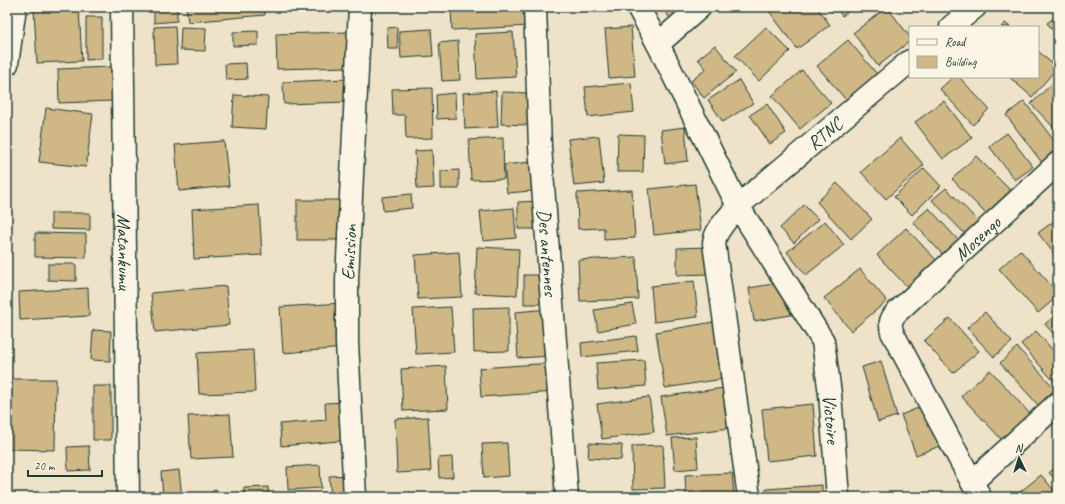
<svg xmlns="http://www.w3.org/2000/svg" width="1065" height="504" font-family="Caveat,sans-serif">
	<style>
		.building { fill: #cfb786; stroke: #1f3d34 }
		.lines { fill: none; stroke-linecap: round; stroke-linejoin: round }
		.minor-casing { stroke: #1f3d34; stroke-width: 25 }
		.minor { stroke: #fcf5e5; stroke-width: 22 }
		.labels { text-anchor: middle; stroke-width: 3; stroke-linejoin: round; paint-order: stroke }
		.street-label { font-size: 19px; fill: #1f3d34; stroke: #fcf5e5 }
	</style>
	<rect width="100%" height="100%" fill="#eee2c8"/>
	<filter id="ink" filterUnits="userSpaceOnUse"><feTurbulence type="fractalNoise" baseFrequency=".025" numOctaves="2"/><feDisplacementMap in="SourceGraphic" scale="8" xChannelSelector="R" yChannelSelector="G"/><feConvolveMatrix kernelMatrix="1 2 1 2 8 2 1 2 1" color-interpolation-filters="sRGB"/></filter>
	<g filter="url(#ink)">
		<path class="building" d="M154 7H177V21L154 23Z
			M186 7H264L265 15 188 22Z
			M451 7H529L530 26 452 30Z
			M661 7H691L673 22Z
			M766 7H817L830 25 797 49Z
			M836 7H855L842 16Z
			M887 7 910 37V41L878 66 853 33Z
			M79 8 82 61 37 63 34 10Z
			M1058 15V37L1047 23Z
			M86 17H102V59L86 60Z
			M1005 23 1010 27H1001Z
			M175 26 177 64 155 65 154 27Z
			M181 27 206 28 205 51 180 50Z
			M397 27 398 49H388L387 28Z
			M631 27 635 76 609 78 605 29Z
			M766 27 790 51 759 81 735 56Z
			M431 29 433 56 401 58 399 31Z
			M258 31V45L233 46V32Z
			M348 32 349 67 277 69 276 34Z
			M513 32 516 77 477 79 475 34Z
			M848 40 877 74 846 100 817 66Z
			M458 41 460 80 442 81 439 43Z
			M715 45 736 72 704 98 691 81 706 69 698 59Z
			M1038 51 1057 68 1032 97 1009 77H1038Z
			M246 63 247 79 226 80 225 64Z
			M111 67 112 101 59 103 58 69Z
			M802 70 831 103 800 129 772 96Z
			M953 77H959L989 109 973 125 940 89Z
			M1058 78V132L1031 104Z
			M347 79 348 102 284 104 283 82Z
			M739 80 753 103 723 122 708 100Z
			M631 83 634 112 588 117 585 87Z
			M432 88 433 138 406 139 405 115H393L392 89Z
			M496 91 498 127 465 129 463 93Z
			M502 92 530 93 529 125 501 124Z
			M455 93 456 118 437 119 436 95Z
			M234 95 268 97 266 129 232 127Z
			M944 101 972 138 943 159 915 122Z
			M1024 101 1058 146V153L1043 164 1006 115Z
			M767 104 786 133 770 144 750 115Z
			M46 108 93 114 86 167 39 162Z
			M685 127 688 161 665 164 661 130Z
			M1007 133 1033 167 1015 180 989 146Z
			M618 134 644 135 643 172H617Z
			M599 136 604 183 574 186 568 139Z
			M503 138 504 179 471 180 469 140Z
			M900 138 924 165 886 199 861 172Z
			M224 141 229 186 179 191 175 145Z
			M432 150 434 188 417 189 415 151Z
			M976 156 1012 192 987 215 952 179Z
			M540 161 543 190 507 193 504 165Z
			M924 168 941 186 912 215 894 197Z
			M459 170V189H441V171Z
			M837 183 872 219 851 239 817 202Z
			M695 184 701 230 654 235 649 189Z
			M946 188 980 223 967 236 932 200Z
			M632 190 635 238 604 240V228L578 229 577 193Z
			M411 194 412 208 383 211 382 197Z
			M297 200H343V240H297Z
			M540 201 541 229H518V202Z
			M259 205 262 255 194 259 192 209Z
			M804 205 818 219 794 243 780 228Z
			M514 208 516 238 483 241 480 211Z
			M929 208 959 241 943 255 913 222Z
			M51 213H90V230L51 229Z
			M1058 218V259L1038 233Z
			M825 221 844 245 806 275 787 252Z
			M906 228 937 261 908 288 877 255Z
			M35 233 86 234V258L35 257Z
			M477 247 519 249 517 295 475 293Z
			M707 247 708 274 677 275V248Z
			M1020 250 1058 293V296L1038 313 999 269Z
			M459 252 462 297 418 299 415 255Z
			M636 257 638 299 580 301 578 260Z
			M48 264H76V281L48 280Z
			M860 269 887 301 851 331 824 298Z
			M524 275H547V304H524Z
			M694 281 698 317 654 322 651 286Z
			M785 282 791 315 754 321 749 288Z
			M226 286 229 325 155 332 151 293Z
			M88 288 89 316 20 320 19 292Z
			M342 303 345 348 283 353 280 307Z
			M632 304 636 324 598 331 594 310Z
			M451 307 454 352 416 354 413 309Z
			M509 307V351L474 352 473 308Z
			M548 309 552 356 518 358 515 312Z
			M985 312 1012 342 994 357 967 328Z
			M1058 313V339L1045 324Z
			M950 318 979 351 953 373 924 341Z
			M719 321 729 378 665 388 656 332Z
			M93 330 111 331 110 361 91 360Z
			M1036 331 1058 356V386L1021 344Z
			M636 336 638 351 582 357 581 343Z
			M1017 347 1057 391 1040 407 1000 363Z
			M253 350 255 392 199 394 197 353Z
			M644 360 646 386 598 390 596 363Z
			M881 361 897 416 878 422 862 367Z
			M553 363 555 392 481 397 479 368Z
			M446 366 448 409 403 411 401 369Z
			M990 370 1031 415 1002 440 961 396Z
			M7 379H56L55 450 7 449Z
			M93 386H111V440H93Z
			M724 388 730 428 667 436 661 397Z
			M649 397 654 432 602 439 597 404Z
			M347 402 350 440 281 446 280 424 326 420 325 403Z
			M813 404 817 456 767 461 762 409Z
			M925 405 940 446 916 455 901 415Z
			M230 414 233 457 191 459 188 416Z
			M428 417 431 471 397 473 395 419Z
			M696 437 698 468 675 470 672 438Z
			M507 443 509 476 484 478 482 444Z
			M589 443 622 445 621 460 588 458Z
			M663 445 665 488 633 489 632 446Z
			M89 446 90 470 68 471 67 447Z
			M452 457 453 477 439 478 438 458Z
			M320 465 321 488 288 490 287 467Z
			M1058 465V482L1049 473Z
			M179 470 182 497H163L161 472Z
			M732 473 734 494 686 496 685 475Z
			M351 475 352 497H331L329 476Z
			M1041 475 1058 495V497H1014Z
			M822 485V497H766V489Z
			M268 487 269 497H244V488Z
			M216 489 222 497H205Z
			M553 494V497H536Z"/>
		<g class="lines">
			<defs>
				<g id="minor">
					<path id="s1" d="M122 7 128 497"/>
					<path id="s2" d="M535 7 540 147 567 497"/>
					<path id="s3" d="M638 7 658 44 738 206 823 341 830 394 838 497"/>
					<path d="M951 27 975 7"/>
					<path d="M658 44 700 7"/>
					<path d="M7 64 15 7"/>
					<path d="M972 482 1058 403"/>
					<path id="s4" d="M355 497 347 342V280L360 7"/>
					<path id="s5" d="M749 497 714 243C715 230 730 216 738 206L910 61"/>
					<path id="s6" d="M980 497 892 332C890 323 890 320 896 313L1058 163"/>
				</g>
			</defs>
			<use href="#minor" class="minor-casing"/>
			<use href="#minor" class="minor"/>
		</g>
	</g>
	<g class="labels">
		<g class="street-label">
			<text dy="7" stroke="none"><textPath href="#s5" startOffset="414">RTNC</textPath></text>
			<text dy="7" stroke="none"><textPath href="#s6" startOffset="318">Mosengo</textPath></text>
			<text dy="7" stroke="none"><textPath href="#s1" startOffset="245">Matankumu</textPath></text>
			<text dy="7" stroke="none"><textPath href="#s4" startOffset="245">Emission</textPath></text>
			<text dy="7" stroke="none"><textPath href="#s2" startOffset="246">Des antennes</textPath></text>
			<text dy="7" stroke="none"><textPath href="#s3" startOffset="461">Victoire</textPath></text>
		</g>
	</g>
	<rect width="1065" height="504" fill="none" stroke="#fcf5e5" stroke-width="24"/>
	<rect x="12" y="12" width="1041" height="480" fill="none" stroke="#1f3d34" stroke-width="1.5" filter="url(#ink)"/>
	<rect x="909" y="26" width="130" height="52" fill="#fcf5e5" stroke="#a4ab9e"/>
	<rect x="917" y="39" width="20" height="6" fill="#fcf5e5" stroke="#a4ab9e"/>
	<text x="945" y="46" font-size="12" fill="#1f3d34">Road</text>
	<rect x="917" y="56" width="20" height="12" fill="#cfb786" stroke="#a4ab9e"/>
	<text x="945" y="66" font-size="12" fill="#1f3d34">Building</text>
	<g transform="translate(1019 458) rotate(356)" stroke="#fcf5e5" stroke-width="3" paint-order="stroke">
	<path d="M0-3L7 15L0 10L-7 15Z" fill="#1f3d34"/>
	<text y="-6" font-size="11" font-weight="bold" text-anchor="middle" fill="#1f3d34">N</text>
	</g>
	<path d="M28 470v6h74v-6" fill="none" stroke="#1f3d34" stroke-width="2"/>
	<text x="34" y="470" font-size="12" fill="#1f3d34" stroke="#fcf5e5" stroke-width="3" paint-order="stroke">20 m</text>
</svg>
